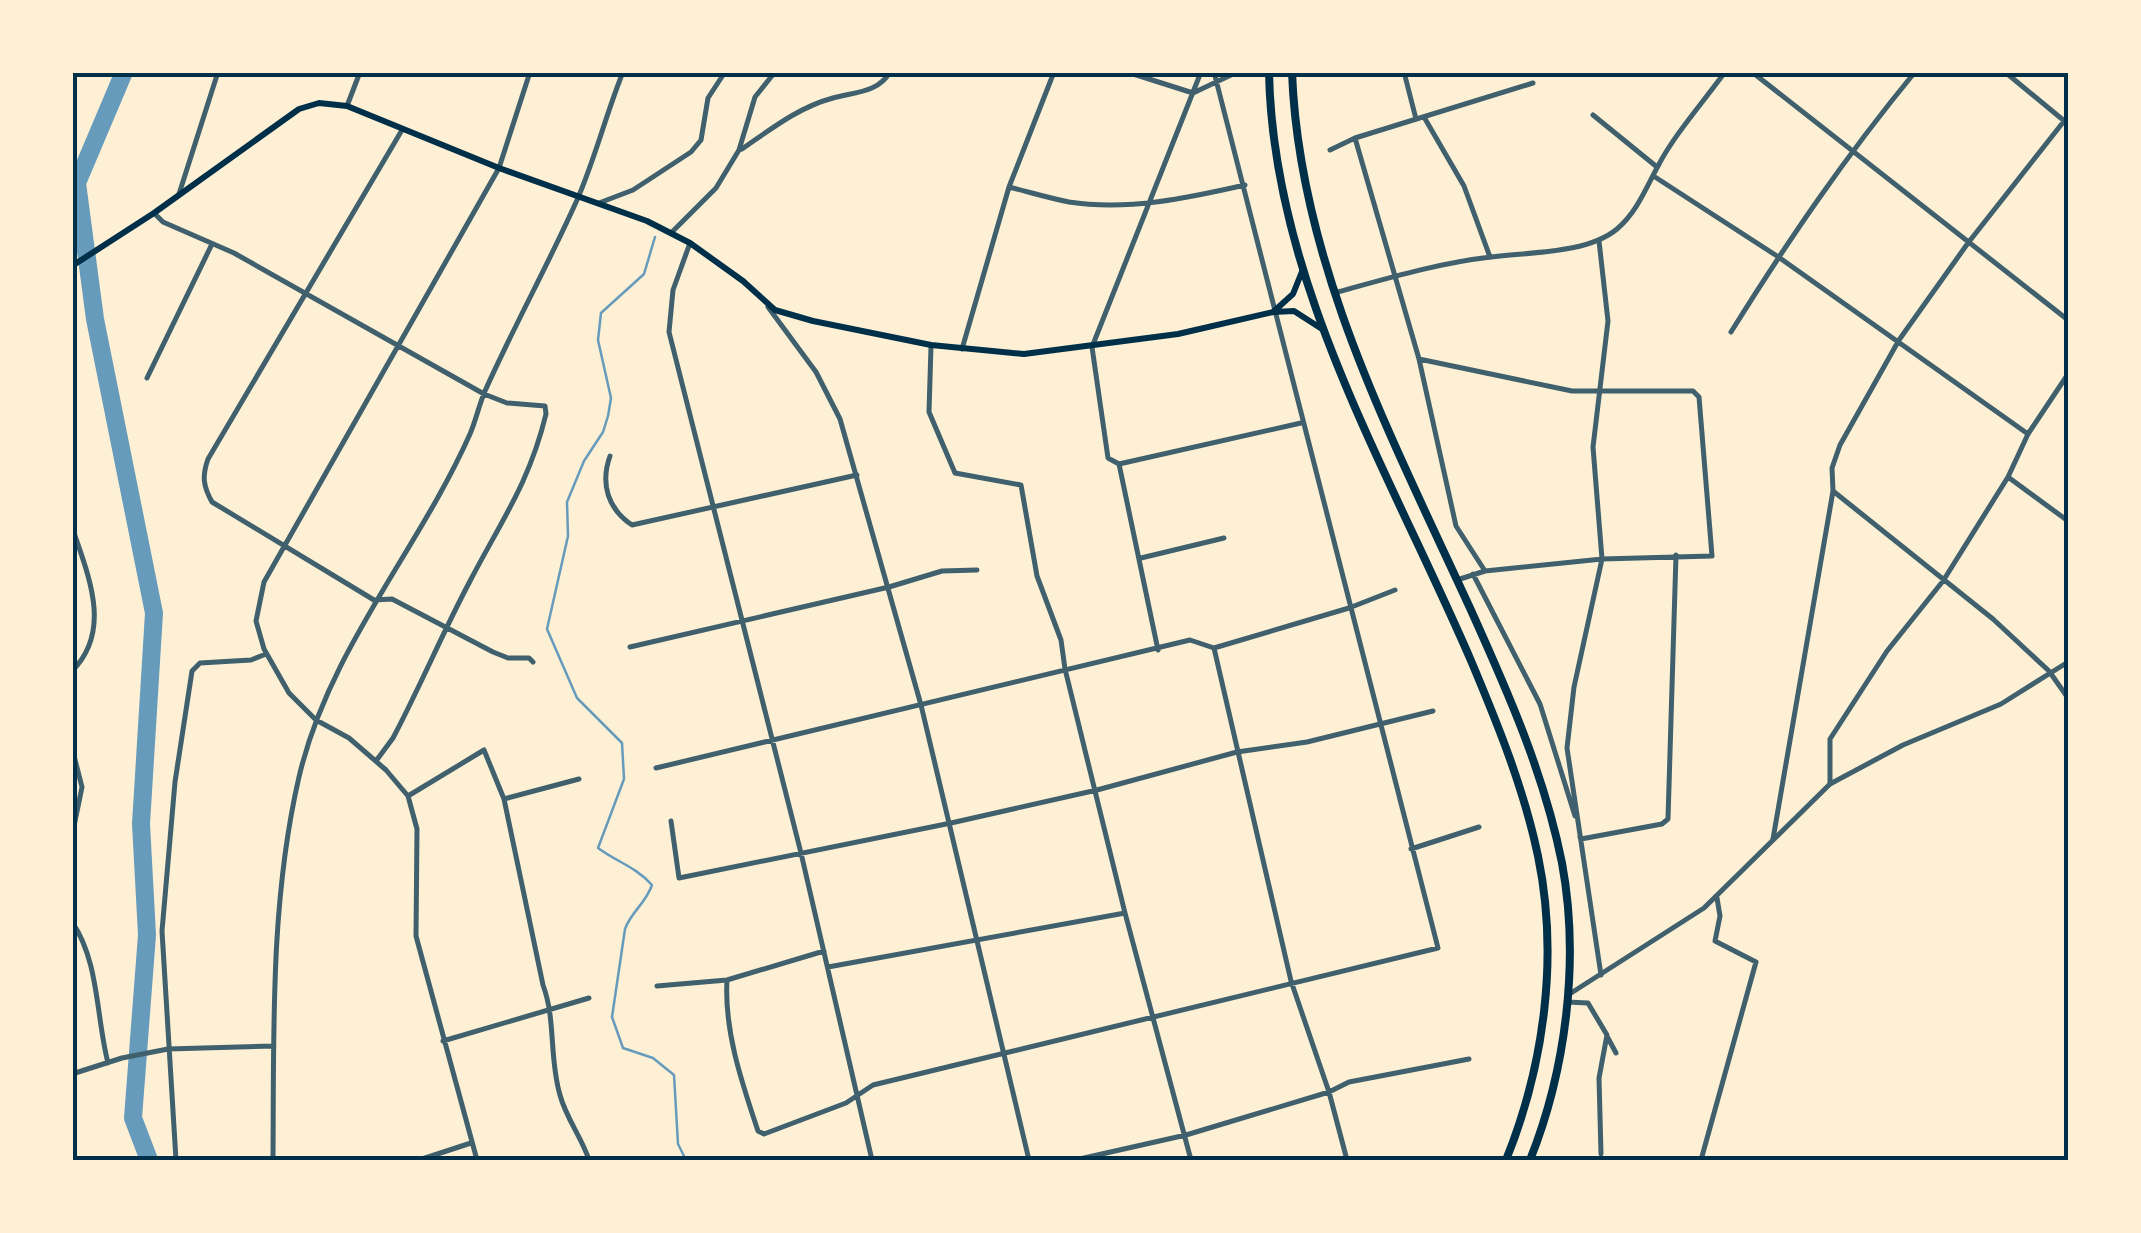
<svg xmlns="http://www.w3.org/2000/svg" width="2141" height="1233" font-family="Rubik,sans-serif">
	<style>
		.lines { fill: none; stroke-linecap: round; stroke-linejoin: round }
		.stream { stroke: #669bbc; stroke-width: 2.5 }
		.river { stroke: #669bbc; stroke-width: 18 }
		.minor { stroke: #3f606c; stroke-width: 5 }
		.tertiary { stroke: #3f606c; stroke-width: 5 }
		.secondary { stroke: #003049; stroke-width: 6 }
		.primary { stroke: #003049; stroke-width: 8 }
		.neatline { fill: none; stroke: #003049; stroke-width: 4 }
	</style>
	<rect width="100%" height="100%" fill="#fdf0d5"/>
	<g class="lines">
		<path class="stream" d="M655 237 644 274 601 313 598 340 611 398 608 416 603 432 584 461 567 502 568 536 547 629 577 698 622 743 624 779 598 848C617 862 636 867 652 885 646 903 631 912 625 929L612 1017 623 1048 653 1058 674 1075 678 1144 686 1160"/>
		<path class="river" d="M124 72 77 183 95 319 154 613 141 824 147 935 133 1118 149 1160"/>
		<path class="minor" d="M1127 72 1193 93 1231 75
			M1201 72 1092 347 1108 458 1119 464 1301 423
			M1404 72 1416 119
			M1752 72 2068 320
			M2005 72 2068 124
			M347 106 360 72
			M1593 115 1657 167
			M1424 117 1464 186 1490 257
			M402 130 208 459C202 476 203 486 212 502L374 600 392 599 493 652 508 658H529L533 662
			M1355 138 1419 359 1456 526 1485 571
			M742 149C771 129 799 107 833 98 854 92 878 93 890 72
			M1330 150 1355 138 1533 83
			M1655 177 1777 256 2028 434
			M1009 187C1029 192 1049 198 1069 202 1128 211 1188 198 1245 185
			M179 194 218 72
			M599 203 633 190 691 152 701 140 708 98 725 72
			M154 213 163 222 234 253 484 394 507 403 545 406 546 414C529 484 501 521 469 583 442 634 420 687 393 738L376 761
			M671 233 716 188 739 150 755 97 775 72
			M1599 241 1608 321 1593 447 1602 559 1574 687 1567 748 1601 975
			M690 243 673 290 669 332 801 853 872 1160
			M1731 332C1789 239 1845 157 1915 72
			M931 346 929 412 955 473 1021 485 1037 576 1061 640 1065 669 1125 913 1191 1160
			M962 349 1009 187 1054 72
			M1419 359 1572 391H1693L1699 397 1712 556 1602 559 1485 571 1457 580
			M147 378 212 244
			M610 456C600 484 608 509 632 525L857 475
			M1119 464 1158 650
			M2008 477 2068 521
			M1833 491 1993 619 2049 671 2068 698
			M72 527C88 575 113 630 72 671
			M1141 558 1224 538
			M1473 574 1540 704 1575 816
			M630 647 889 587 942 571 977 570
			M1214 648 1291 981 1329 1092 1347 1160
			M72 748 82 787 72 836
			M656 768 1190 640 1214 648 1349 608 1395 590
			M1830 784V739L1887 651 1943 581 2008 477 2028 434 2068 374
			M408 796 484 750 504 799 543 985C556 1020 549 1058 560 1095 566 1118 582 1138 589 1160
			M504 799 579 779
			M671 821 679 878 951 823 1097 790 1237 752 1307 742 1433 711
			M1580 837 1581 839 1662 824 1668 819 1676 555
			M1773 839 1833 491 1832 468 1840 445 1899 340 1968 243 2068 116
			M1411 849 1479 827
			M72 922C99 961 96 1016 108 1063
			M828 967 1125 913
			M727 980C724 1031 742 1083 758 1131L764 1134 846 1103 873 1085 1438 948 1214 72
			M657 986 727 980 824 951
			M1567 1002 1588 1003 1607 1035 1599 1078 1601 1154
			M1608 1038 1616 1053
			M443 1041 589 998
			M72 1074 122 1058 168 1049 274 1046
			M176 1160 162 931 175 782 192 671 200 663 251 660 266 654
			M273 1160C274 1033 270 902 299 777 329 649 418 551 470 434 476 420 479 405 485 391 514 326 548 265 577 200 595 159 606 114 623 72
			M419 1160 471 1143
			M477 1160 416 936 417 829 408 796 386 770 349 738 316 720 289 693 264 649 256 621 264 582 499 168
			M1075 1160 1186 1135 1329 1092 1349 1082 1469 1059
			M1701 1160 1756 962 1715 941 1720 916 1717 898"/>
		<path class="tertiary" d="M499 168 530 72
			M1334 293C1385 279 1438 263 1491 257 1528 252 1587 254 1617 229 1637 212 1646 188 1658 166 1674 135 1704 101 1725 72
			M768 307 816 372 840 419 921 705 1029 1160
			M1568 995 1704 908 1830 784 1903 745 2001 704 2068 662"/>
		<path class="secondary" d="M72 266 154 213 299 109 319 103 347 106 499 168 647 221 690 243 743 281 775 310 813 321 931 345 1024 354 1178 334 1273 312 1294 311 1322 329
			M1273 312 1293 294 1303 269"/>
		<path class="primary" d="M1269 72C1273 283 1391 474 1472 663 1498 725 1524 789 1538 856 1559 957 1544 1066 1506 1160
			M1292 72C1299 263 1392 438 1470 608 1507 690 1544 773 1562 863 1580 960 1566 1070 1530 1160"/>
	</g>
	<rect width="2141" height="1233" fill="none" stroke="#fdf0d5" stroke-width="150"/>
	<rect x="75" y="75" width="1991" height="1083" class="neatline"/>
</svg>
